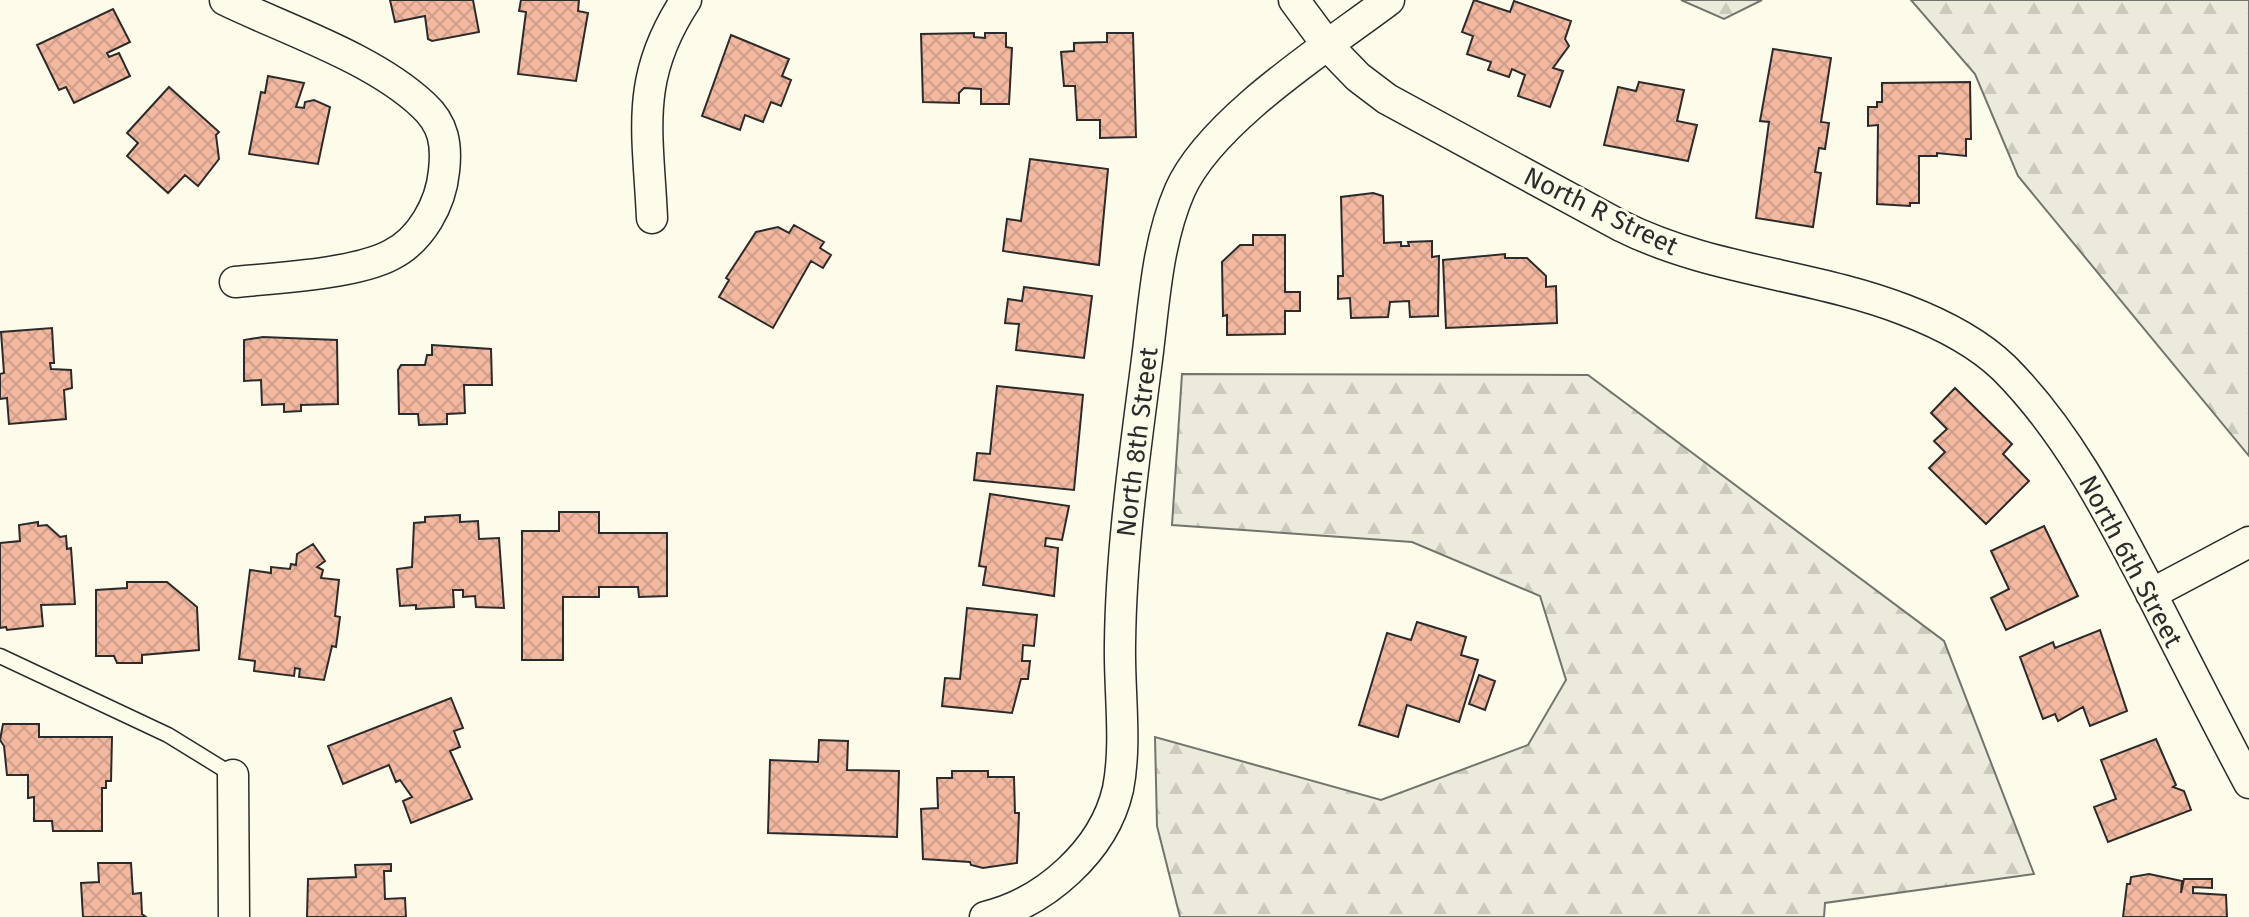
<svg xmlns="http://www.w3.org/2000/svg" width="2249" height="917" font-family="'Fira Sans',sans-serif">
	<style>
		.forest { fill: url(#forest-firs); stroke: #74746e; stroke-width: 2 }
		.building { fill: url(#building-cross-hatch); stroke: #2b2b2b; stroke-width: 2 }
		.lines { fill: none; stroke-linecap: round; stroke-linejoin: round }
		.service-casing { stroke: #2b2b2b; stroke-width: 17 }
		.minor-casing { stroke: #2b2b2b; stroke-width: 33 }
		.service { stroke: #fdfbea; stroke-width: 14 }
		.minor { stroke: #fdfbea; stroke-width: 30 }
		.labels { text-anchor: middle; stroke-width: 6; stroke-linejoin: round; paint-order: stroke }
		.street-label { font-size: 26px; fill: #2b2b2b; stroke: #fdfbea }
	</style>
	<defs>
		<pattern id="forest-firs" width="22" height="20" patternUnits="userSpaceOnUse" patternTransform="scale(2)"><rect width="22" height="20" fill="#ecebdb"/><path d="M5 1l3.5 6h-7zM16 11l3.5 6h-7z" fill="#cbcabc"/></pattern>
		<pattern id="building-cross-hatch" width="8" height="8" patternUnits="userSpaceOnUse" patternTransform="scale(2)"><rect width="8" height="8" fill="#f2b8a0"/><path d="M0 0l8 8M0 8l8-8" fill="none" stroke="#d09e8a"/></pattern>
	</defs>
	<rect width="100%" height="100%" fill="#fdfbea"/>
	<path class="forest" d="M1681 0H1762L1724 19Z
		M1911 0H2249V456L2018 176 1975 74Z
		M1182 374 1588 375 1944 641 2034 874 1825 903 1824 917H1180L1157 826 1155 737 1381 800 1528 745 1566 680 1540 596 1412 542 1172 525Z"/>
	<path class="building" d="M390 0H473L479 32 432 41 428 39 425 16 395 22Z
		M521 0H579L578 11 588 13 576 81 518 74 526 12 519 11Z
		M1474 0 1510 12 1514 1 1571 21 1565 39 1569 46 1553 68 1563 71 1550 107 1518 96 1525 75 1512 69 1509 77 1488 70 1491 62 1467 54 1473 36 1462 32Z
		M113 9 130 42 107 53 109 57 119 53 130 76 74 103 66 87 59 90 37 45Z
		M974 33V37L985 38V33H1006V47L1012 48 1009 104H981V89L964 88 959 93V103L923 102 921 34Z
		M1107 33H1133L1136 137 1100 138V120H1077L1075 86H1064L1061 52 1074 51V43L1107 42Z
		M731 35 789 59 782 76 791 80 781 106 771 102 763 122 745 115 740 130 702 116Z
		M1773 49 1831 58 1821 122 1829 123 1825 149 1819 148 1815 172 1821 173 1813 227 1756 218 1769 122 1760 121Z
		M268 76 304 83 296 107 304 108 305 102 314 100 330 107 318 164 249 154 261 92 265 93Z
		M1639 82 1684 90 1677 121 1697 125 1688 161 1604 145 1618 87 1636 91Z
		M1970 82 1971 139H1966V156L1937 153V156H1919V203H1910V206L1877 204 1878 125 1868 126V107H1877V102H1882V83Z
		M169 87 219 132 216 135 219 159 198 186 185 175 168 193 127 156 138 143 127 133Z
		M1030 159 1108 169 1099 265 1003 251 1007 219 1021 221Z
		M1373 193 1383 196 1384 243 1401 242V246H1409L1408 242 1432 241V257L1439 256 1438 316 1410 317 1409 301 1390 302 1388 317 1351 318 1350 298 1338 299V276H1343L1341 197Z
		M794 225 824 242 820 248 831 255 823 268 811 261 773 328 719 297 729 280 726 278 756 232 778 227 789 233Z
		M1253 235H1285V292H1300V311H1285V334L1227 335V315L1223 316 1222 262 1240 245H1253Z
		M1505 254V258H1527L1546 276V287L1556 286 1557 323 1446 328 1443 260Z
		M1024 287 1092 296 1084 358 1016 350 1019 324 1005 323 1008 299 1022 301Z
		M52 328 54 363H50L51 369 71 370 72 388 64 390 66 419 9 424 7 398 0 399V374L4 373 1 332Z
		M263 337 337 340 338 404 301 405V411L284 412V404L262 405 261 380 244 381V340Z
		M432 345 491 349 492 385H464L465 413 447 414V424L419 425 418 414H399L398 370 401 365H425L427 355H432Z
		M997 386 1083 395 1074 490 974 480 977 453 990 454Z
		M1955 388 2012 444 2003 454 2029 481 1986 524 1929 468 1945 452 1934 441 1947 429 1931 413Z
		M990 494 1069 506 1062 540 1046 538 1045 546 1058 548 1054 596 983 585 986 567 979 566Z
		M559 512H599V533H667V596L639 597 638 587H599V597H563V660H522V531H559Z
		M460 515V522L478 521 479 539 499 538 504 608 476 607 475 596 463 597V590H453L454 607 416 609V605L400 606 397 569 412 567 414 523 425 522V517Z
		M38 522V526L47 525 60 537 66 536 67 549 71 548 75 604 41 605 43 626 7 630 6 627 0 628V543L20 541 19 525Z
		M2044 526 2078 596 2006 630 1991 598 2009 589 1991 551Z
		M313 544 325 561 317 567 323 570 321 578 339 580 335 616 340 617 336 647 332 646 324 680 299 677 300 669 295 668 294 676 254 671 255 661 239 659 250 570 271 573V567L290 569 291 564 296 565 297 554Z
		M127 582H167L197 607 199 650 142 655V663H117L114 656H96V590L127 588Z
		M967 608 1037 615 1034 646 1023 645 1022 661H1030L1028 679H1021L1012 713 942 706 945 678 960 679Z
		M1417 622 1466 637 1461 655 1478 660 1459 722 1407 705 1398 737 1359 725 1387 633 1411 640Z
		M2100 630 2127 711 2090 726 2083 707 2058 721 2055 714 2043 719 2020 657 2053 642 2055 648Z
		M1479 675 1495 681 1485 710 1469 704Z
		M451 698 463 728 454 731 460 747 450 751 472 799 411 823 403 801 412 797 400 780 396 782 389 765 343 784 328 746Z
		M3 724H39V737H112L111 781H106V788H102V831H53L52 821H34V797L28 798V775H7L4 746 0 740Z
		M2156 739 2176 785 2173 787 2184 791 2191 810 2108 842 2094 807 2116 799 2101 760Z
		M819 740 848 741 847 770 899 771 897 837 768 833 770 760 818 762Z
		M952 771H988V777H1014L1015 813H1019L1017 863 983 868 971 865 970 862 923 859 921 809 938 808 937 778H952Z
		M98 863H131L133 894 141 893 142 914 146 917H83L81 883 99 882Z
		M391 864V871H384L385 899 405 898 406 917H307L308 879 356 877 355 865Z
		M2149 874 2182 881 2181 893 2184 879H2212V888L2193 887V893L2226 895 2227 917H2123L2127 884H2130L2131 877Z"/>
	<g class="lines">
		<defs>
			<path id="service" d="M0 656 168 735 233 775"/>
			<path id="minor" d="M225 0C287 30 373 58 423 105 444 124 447 145 444 171 441 204 421 240 391 255 355 274 276 278 235 282
				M1294 0 1328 46 1358 77 1387 99 1621 226C1711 271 1812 274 1905 310 1939 323 1977 342 2004 368 2068 432 2110 515 2152 595 2184 658 2216 721 2249 783
				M652 218C648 130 634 79 686 0
				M2151 594 2249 542
				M233 775 234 917
				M985 917C1044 903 1104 851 1118 789 1127 743 1119 691 1120 644 1121 551 1134 460 1146 367 1154 308 1156 245 1180 190 1211 120 1328 46 1389 0"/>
		</defs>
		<use href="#service" class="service-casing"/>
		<use href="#minor" class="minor-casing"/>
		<use href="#service" class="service"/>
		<use href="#minor" class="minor"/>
	</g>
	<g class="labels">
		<g class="street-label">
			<text transform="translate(1601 211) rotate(26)" y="9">North R Street</text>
			<text transform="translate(1137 442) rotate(-83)" y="9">North 8th Street</text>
			<text transform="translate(2131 561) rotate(62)" y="9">North 6th Street</text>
		</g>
	</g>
</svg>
